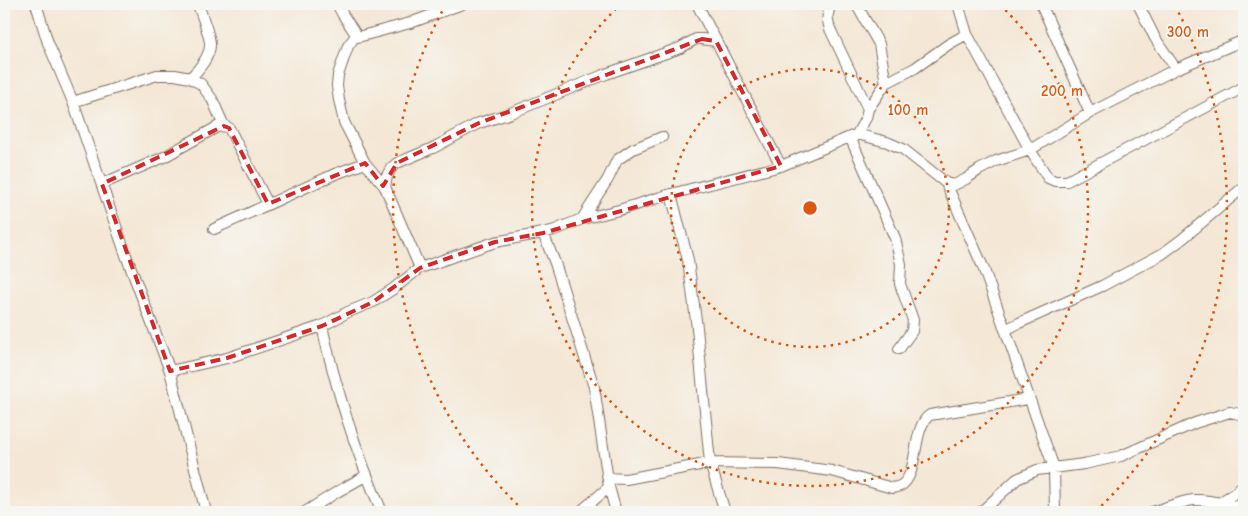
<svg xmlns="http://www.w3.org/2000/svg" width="1248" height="516" font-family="'Comic Neue',sans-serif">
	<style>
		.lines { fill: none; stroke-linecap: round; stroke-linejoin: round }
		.minor-casing { stroke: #7c6c5e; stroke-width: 12 }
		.minor { stroke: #fff; stroke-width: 10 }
		.marked { fill: none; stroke: #d62828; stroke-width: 4; stroke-dasharray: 10 6; stroke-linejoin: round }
		.ring { fill: none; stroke: #df570d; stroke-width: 2.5; stroke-dasharray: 2.5 5 }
		.centre { fill: #df570d; stroke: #f6f6f2; stroke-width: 2.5 }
		.ring-label { font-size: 15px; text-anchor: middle; font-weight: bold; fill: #df570d; stroke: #f6f6f2; stroke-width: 4; stroke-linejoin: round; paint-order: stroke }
	</style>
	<rect width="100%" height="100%" fill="#f6f6f2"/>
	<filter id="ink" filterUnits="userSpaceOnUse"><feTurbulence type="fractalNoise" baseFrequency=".02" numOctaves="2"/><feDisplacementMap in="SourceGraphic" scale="10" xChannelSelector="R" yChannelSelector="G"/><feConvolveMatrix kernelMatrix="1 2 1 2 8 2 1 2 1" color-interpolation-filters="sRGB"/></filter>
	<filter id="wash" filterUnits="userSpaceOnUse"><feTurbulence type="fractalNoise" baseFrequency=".0096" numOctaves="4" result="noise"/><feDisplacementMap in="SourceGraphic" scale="20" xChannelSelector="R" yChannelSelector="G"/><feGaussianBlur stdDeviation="1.12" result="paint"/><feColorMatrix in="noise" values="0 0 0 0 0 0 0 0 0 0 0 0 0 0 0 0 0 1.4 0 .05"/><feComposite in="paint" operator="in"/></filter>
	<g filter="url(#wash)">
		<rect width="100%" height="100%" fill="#f4e7d5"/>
	</g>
	<g filter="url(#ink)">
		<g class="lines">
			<defs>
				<path id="minor" d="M36 4 48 43 73 102 127 258 170 371 206 512
					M337 4 343 15 357 36
					M697 4 781 166
					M832 4C826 13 827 19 830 29L868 109
					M856 4 879 44 886 83
					M1041 4 1090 113
					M1138 4 1155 38 1176 69
					M967 34 1030 150 1048 178 1055 181H1067L1244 87
					M190 78C199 70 211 55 210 43 209 33 201 14 198 4
					M73 102 157 75H175L190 78 201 84 212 99 224 126
					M857 134 887 142 903 149 946 183 954 185 966 179 979 170 996 161 1030 150 1090 113 1176 69 1244 40
					M850 137 895 238 901 264 900 284 913 320 912 331 899 349
					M946 183 983 267 1054 468 1055 512
					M102 184 164 157 217 127 224 126 229 128 268 204
					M385 187 387 176 391 168 397 163 433 148 479 123 508 114 606 74 680 48 696 39H702L716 41
					M671 194 688 260 697 328 710 463 725 512
					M582 219 608 179 617 160 633 149 662 137
					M214 229 335 174 365 163
					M543 233 555 263 594 387 609 487 616 512
					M420 268 385 187 365 163 344 122 339 100 337 86 338 75 348 46 354 38 410 23 462 4
					M322 326C336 390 356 452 382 512
					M1005 330 1019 323 1102 286 1162 254 1181 240 1239 191 1244 189
					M170 371 227 358 322 326 348 312 373 302 393 289 420 268 495 242 543 233 555 230 582 219 619 210 671 194 781 166 857 134 866 118 868 109 886 83 915 68 949 44 967 34 958 4
					M608 478 626 479 710 463 778 464 832 471 892 488C895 487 898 487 900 486 920 476 911 427 930 415L1028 399
					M1219 503 1235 493 1244 484
					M305 512 337 492 367 475
					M580 512 609 487
					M981 512 1017 479 1037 470 1084 464 1121 456 1195 423 1230 412 1244 415
					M1152 512C1165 508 1179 502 1193 500 1210 499 1228 505 1244 508"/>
			</defs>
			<use href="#minor" class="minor-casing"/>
			<use href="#minor" class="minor"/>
		</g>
	</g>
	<path class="marked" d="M702 39 716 41 781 166 543 233 495 242 420 268 373 302 322 326 227 358 170 371 102 184 224 126 229 128 268 204 365 163 383 186 397 163 479 123Z"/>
	<g class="ring">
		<circle cx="810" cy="208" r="139"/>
		<path d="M1000 5A278 278 0 1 1 620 5"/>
		<path d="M523 510A417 417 0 0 1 445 6M1175 6A417 417 0 0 1 1097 510"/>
	</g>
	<circle cx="810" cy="208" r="8" class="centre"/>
	<g class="ring-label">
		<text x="1188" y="37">300 m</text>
		<text x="1062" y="96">200 m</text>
		<text x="908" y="115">100 m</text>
	</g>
	<rect width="1248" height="516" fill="none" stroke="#f6f6f2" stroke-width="20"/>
</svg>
